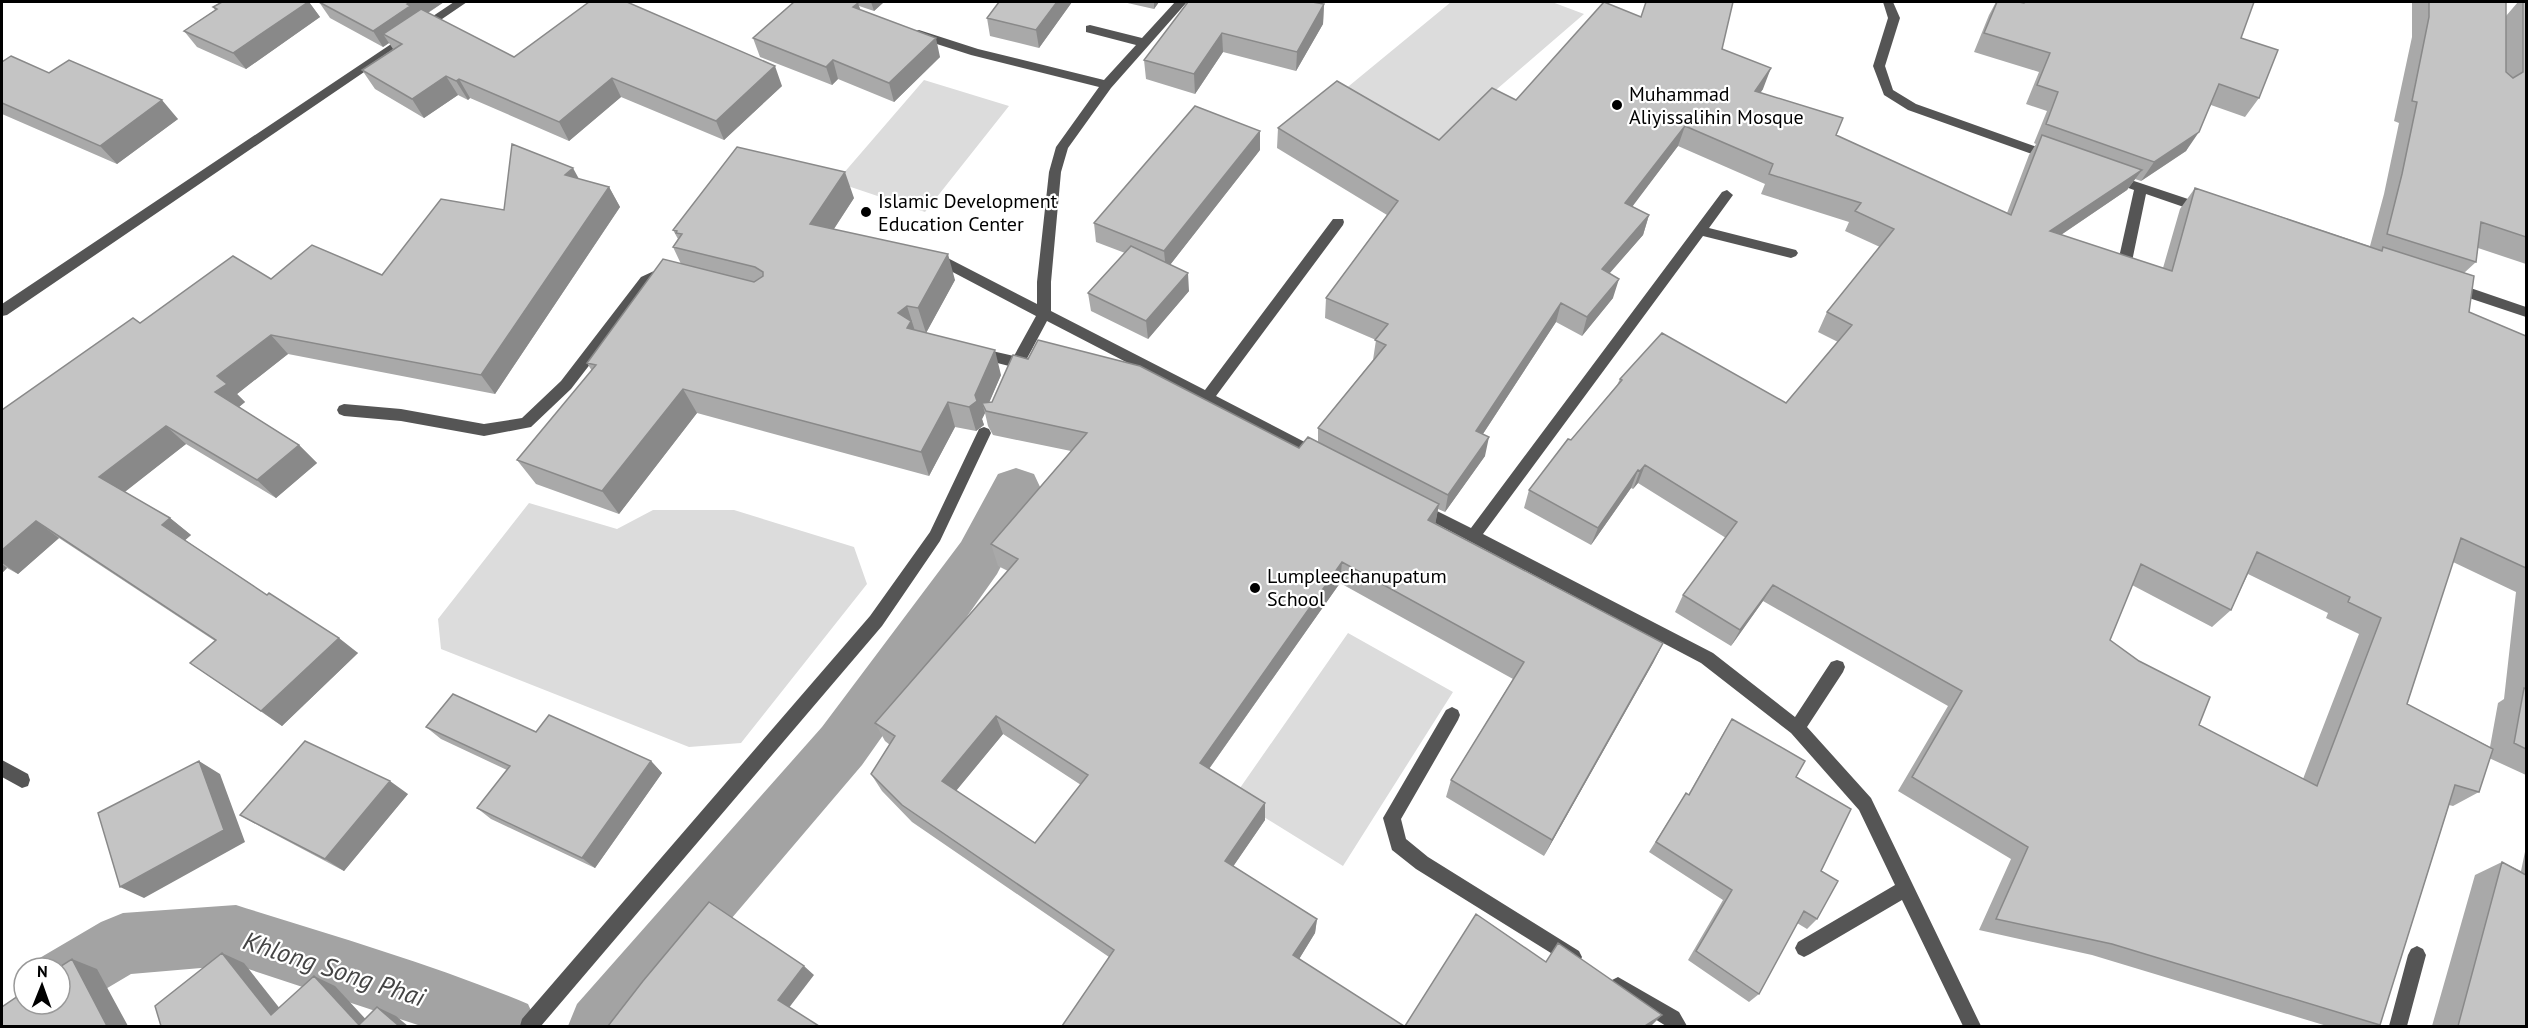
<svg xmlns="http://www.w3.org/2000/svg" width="2528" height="1028" font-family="'PT Sans',sans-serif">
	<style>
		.green { fill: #dcdcdc }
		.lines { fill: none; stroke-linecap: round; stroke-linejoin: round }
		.canal { fill: #a3a3a3; fill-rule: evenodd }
		.minor { fill: #555; fill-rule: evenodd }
		.wall { fill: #a9a9a9; fill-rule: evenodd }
		.shaded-wall { fill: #898989 }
		.building { fill: #c4c4c4; stroke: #898989; stroke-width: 1.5; fill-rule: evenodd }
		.poi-dot { fill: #000; stroke: #fff; stroke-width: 2 }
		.labels { text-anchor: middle; stroke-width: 4.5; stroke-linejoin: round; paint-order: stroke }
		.poi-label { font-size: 20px; fill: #000; stroke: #fff; text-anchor: start }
		.near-water-label { font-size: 26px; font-style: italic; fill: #444; stroke: #fff }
	</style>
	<rect width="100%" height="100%" fill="#fff"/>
	<path class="green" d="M1451 2H1552L1584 14 1431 146 1338 95Z
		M924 80 1009 106 925 212 836 182Z
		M529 503 617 529 653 510H734L854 547 867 584 741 743 689 747 441 649 438 619Z
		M1348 633 1453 692 1343 866 1233 798Z"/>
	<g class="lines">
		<path class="canal" d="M1016 468 1034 474 1041 489 997 574 862 765 640 1026H568L577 1004 822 727 961 542 998 474Z
			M236 905C334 936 433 964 528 1004L538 1026H421L236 965 131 974 82 1003 60 1012 41 1004H60V968H34L38 959 101 922 123 913Z"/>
		<path class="minor" d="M454 2H467L7 315 2 316V304Z
			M1175 2H1187L1111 88 1068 148 1061 172 1051 282V311L1205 390 1333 219H1343L1344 222 1343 225 1216 396 1322 451 1324 455 1322 459 1317 461 1047 321 1016 379H1006L1004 375 1009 366 974 357 972 353 979 348 1014 356 1036 316 928 259 926 256 933 251 938 253 1037 304V282L1049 172 1056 147 1099 87 971 55 915 37V31L919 30 978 49 1104 80 1136 45 1086 32V26L1090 25 1142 38Z
			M1883 2H1893L1900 18 1885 66 1893 90 1916 104 2054 153 2056 156 2054 159H2046L1908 110 1884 95 1873 66 1888 18Z
			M2113 174 2209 206 2210 209 2204 214 2146 194 2130 271 2123 276 2118 275 2116 271 2134 190 2109 181 2107 178Z
			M1727 190 1733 195 1709 228 1796 250 1798 253 1796 256 1791 258 1703 236 1483 534 1713 653 1795 717 1831 662 1837 660 1843 662 1845 667 1843 672 1807 727 1871 798 1981 1026H1963L1902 900 1810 954 1804 957 1798 954 1795 948 1798 942 1895 885 1859 810 1791 733 1701 663 1416 513 1414 509 1416 505 1421 503 1471 528 1722 192Z
			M654 271H667L674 276 672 280 656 281 651 285 571 389 531 427 484 436 401 421 344 416 339 414 337 410 339 406 344 404 401 409 484 424 522 418 561 381 641 277Z
			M2453 282 2526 307V317L2448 291 2446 287 2448 283Z
			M984 427 989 429 991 433 940 541 882 626 541 1026H520L522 1019 870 616 930 532 979 429Z
			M1452 707 1458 710 1460 715 1458 720 1401 819 1406 839 1428 857 1579 951 1582 957 1579 963 1573 966 1567 963 1416 869 1392 850 1383 818 1446 710Z
			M2 760 28 774 30 780 28 786 22 788 2 777Z
			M2417 946 2423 949 2426 955 2407 1026H2389L2408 955 2411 949Z
			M1618 977 1679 1012 1687 1026H1666L1612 992 1609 986 1612 980Z"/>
	</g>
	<path class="wall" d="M222 2H309L320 17 246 69 197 47 184 31 215 10 213 7Z
		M319 2H444L428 13 514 57 782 86 724 140 621 97 569 141 470 98 468 100 458 95 424 118 375 89 362 70 393 49 389 43 383 47 330 18Z
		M794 2H884L874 11 859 6 860 10 940 57 894 102 838 79 832 85 760 57 753 38Z
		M999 2H1072L1039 48 990 36 987 18Z
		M1123 2H1159L1154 9Z
		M1188 2 1324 4 1323 24 1296 71 1223 52 1195 94 1146 79 1144 60Z
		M1996 2H2019L2241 38 2259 98 2245 117 2211 105 2186 151 2141 181 2135 179 2127 190 2061 235 2163 268 2180 209 2195 188 2370 246 2384 194 2399 123 2394 121 2412 37V2H2506V16L2518 2H2526V264L2478 248 2476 262 2464 273 2469 312 2526 336V775L2489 758 2479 792 2453 806 2449 805 2380 1025 2377 1026H2327L2092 955 1979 930 2011 859 1898 791 1948 706 1763 601 1731 646 1675 612 1683 595 1726 538 1638 483 1633 489 1631 488 1591 545 1524 508 1529 490 1617 385 1620 379 1786 403 1838 342 1818 332 1827 312 1880 247 1845 231 1849 222 1761 194 1765 184 1678 146 1632 206 1649 215 1643 235 1609 273 1613 298 1582 336 1556 322 1483 434 1485 456 1445 512 1438 509 1435 524 1663 643 1653 663 1544 856 1446 797 1451 780 1513 679 1340 583 1209 769 1265 803V820L1233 866 1317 919 1315 933 1299 959 1109 957 912 822 882 791 871 774 890 745 885 741 875 723 1008 571 998 566 991 544 1071 451 993 435 988 426 985 413 982 419 984 425 976 431 955 427 929 476 697 413 619 514 536 484 517 460 592 371 587 363 681 264 673 247 678 239 673 230 854 198 834 229 955 280 926 333 1001 375 989 402 1299 448 1318 442V428L1373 360 1376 340 1325 318 1326 298 1387 215 1277 148 1278 128 1439 140 1516 100 1722 49 1763 89 1760 93 1836 135 2007 213 2029 155 2036 144 2034 143 2047 111 2026 104 2039 72 1974 52 1989 15ZM2453 562 2516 592 2504 699 2498 703 2490 747 2407 704ZM2248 574 2328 613 2326 618 2359 634 2303 779 2199 725 2110 640 2132 585 2212 627 2231 610ZM1003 734 1081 785 1035 843 956 791Z
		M2 62 49 73 178 119 117 164 2 114Z
		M1260 150 1170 265 1189 291 1148 339 1091 311 1088 293 1125 253 1096 242 1094 223Z
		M579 179 609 187 620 207 495 394 288 354 237 394 245 402 239 407 299 445 317 463 276 498 186 444 124 492 170 518 191 535 185 540 267 595 358 653 282 726 190 663 215 641 59 538 18 574 7 568 2 573V410L140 323 271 279 382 275 504 210Z
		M1732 719 1796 777 1821 871 1817 919 1807 929 1797 923 1759 994 1749 1002 1688 960 1723 900 1649 852 1686 793 1688 795 1724 732Z
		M426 727 536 732 651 761 662 773 595 868 491 819 477 808 507 770 441 739Z
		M408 794 344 871 261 827 240 815Z
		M2526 847V1026H2432L2475 875 2502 862 2521 871Z"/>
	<path class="shaded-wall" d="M308 2H309L320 17 246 69 233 53Z
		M411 2H444L418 19 383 34 389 43 383 47 373 31Z
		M871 2H884L874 11Z
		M1057 2H1072L1039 48 1036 30Z
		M1154 2H1159L1154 9Z
		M858 3 864 21 853 7Z
		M1324 4 1323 24 1296 71 1297 52Z
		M1222 33 1223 52 1195 94 1194 74Z
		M936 38 940 57 894 102 889 83Z
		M833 60 838 79 832 85 826 67Z
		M775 66 782 86 724 140 716 121Z
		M1771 68 1763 89 1747 112 1755 91Z
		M446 76 458 95 424 118 412 99Z
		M612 78 621 97 569 141 559 122Z
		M459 79 470 98 468 100 456 81Z
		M162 100 178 119 117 164 100 146Z
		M1685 126 1678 146 1620 223 1625 203Z
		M1260 131V150L1166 270 1164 251Z
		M2199 132 2186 151 2141 181 2154 162Z
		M573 168 584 188 565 175Z
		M2142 170 2127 190 2037 251 2050 231Z
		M845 172 854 198 820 250 810 224Z
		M609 187 620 207 495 394 481 375Z
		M1649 215 1643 235 1596 289 1602 269Z
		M948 254 955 280 926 333 918 308Z
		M1188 273 1189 291 1148 339 1146 321Z
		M1619 279 1613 298 1582 336 1587 317Z
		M1561 303 1556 322 1473 449 1476 431Z
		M907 306 915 331V353L898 313Z
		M271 335 288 354 237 394 245 402 234 411 215 392 217 376Z
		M995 350 1001 375 986 410 982 403 985 413 982 419 984 425 976 431 969 407 975 395Z
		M683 389 697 413 619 514 602 491Z
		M948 402 955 427 929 476 921 452Z
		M166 426 186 444 121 495 99 477Z
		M1489 437 1485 456 1445 512 1448 495Z
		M299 445 317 463 276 498 257 480Z
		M1645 465 1638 483 1633 489 1640 471Z
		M1638 470 1631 488 1591 545 1598 528Z
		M1439 504 1435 526 1428 520Z
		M170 518 191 535 183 542 162 525Z
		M36 521 59 538 18 574 2 563V550Z
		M1342 562 1340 583 1201 780 1200 763Z
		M2 564 7 568 2 573Z
		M1773 585 1763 601 1731 646 1740 630Z
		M339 638 358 653 282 726 261 711Z
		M1663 643 1653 663 1544 856 1552 840Z
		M996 716 1003 734 950 798 942 781Z
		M199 761 220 774 245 842 144 898 120 887Z
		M651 761 662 773 595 868 582 858Z
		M390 781 408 794 344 871 325 859Z
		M1265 803V820L1226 877 1225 861Z
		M1317 919 1315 933 1293 969V955Z
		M222 953 244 963 292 1024 271 1015Z
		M72 959 97 969 128 1026H107Z
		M804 966 814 975 788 1009 778 1000Z
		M314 976 335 986 372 1026 359 1025Z
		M377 1007 396 1016 408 1026H399Z
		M1662 1015 1651 1026H1645Z"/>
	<path class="building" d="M222 2H308L233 53 184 31 217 9 213 7Z
		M319 2H411L407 4 410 6 373 31Z
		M589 2H627L775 66 716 121 612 78 559 122 459 79 456 81 446 76 412 99 362 70 402 44 383 34 421 9 514 57Z
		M794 2H856L858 3 853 7 936 38 889 83 833 60 826 67 753 38Z
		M999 2H1057L1036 30 987 18Z
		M1188 2H1312L1324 4 1297 52 1222 33 1194 74 1144 60Z
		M1604 2 1641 17 1646 2H1733L1722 49 1771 68 1755 91 1843 118 1836 135 2011 215 2042 135 2142 170 2050 231 2172 271 2195 188 2382 251 2383 247 2474 276 2469 312 2526 336V568L2461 538 2407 704 2493 749 2479 792 2455 785 2380 1025 2112 944 1996 919 2028 847 1912 777 1962 691 1773 585 1740 630 1683 595 1737 522 1645 465 1640 471 1638 470 1598 528 1529 490 1568 439 1571 440 1622 380 1620 379 1662 333 1786 403 1852 325 1827 312 1894 229 1855 211 1861 203 1769 174 1773 164 1685 126 1625 203 1649 215 1602 269 1619 279 1587 317 1561 303 1476 431 1489 437 1448 495 1318 428 1386 345 1375 340 1388 324 1326 298 1398 201 1278 128 1337 81 1439 140 1492 88 1516 100ZM2257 552 2350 597 2348 602 2381 618 2317 786 2199 725 2210 697 2139 661 2110 640 2141 564 2231 610Z
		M1997 2H2019L2024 3 2025 2H2254L2241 38 2278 50 2259 98 2219 84 2199 132 2154 162 2046 124 2058 92 2037 85 2050 53 1984 33Z
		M2429 2H2506V72L2513 78 2523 72V2H2526V237L2481 222 2476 262 2387 234 2402 174 2417 102 2412 101 2429 17Z
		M11 56 49 73 69 60 162 100 100 146 2 103V62Z
		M1195 106 1260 131 1164 251 1094 223Z
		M512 144 573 168 565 175 609 187 481 375 271 335 217 376 227 384 215 392 299 445 257 480 166 426 99 477 170 518 162 525 267 595 269 593 339 638 261 711 190 663 216 640 36 521 2 550V410L133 318 140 323 233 256 271 279 312 245 382 275 441 199 504 210Z
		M737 147 845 172 810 224 948 254 918 308 907 306 898 313 911 321 907 328 995 350 975 395 977 401 969 407 948 402 921 452 683 389 602 491 517 460 596 365 587 363 663 259 754 282 763 276V272L755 267 673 247 682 234 676 233 677 231 673 230Z
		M1131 246 1188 273 1146 321 1088 293Z
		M1038 340 1140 366 1299 448 1308 437 1439 504 1428 520 1663 643 1552 840 1451 780 1524 662 1342 562 1200 763 1265 803 1225 861 1317 919 1293 955 1404 1026H1062L1114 950 902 805 871 774 895 736 875 723 1018 559 991 544 1087 433 986 411 982 403 992 402 1013 355 1028 359ZM996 716 1088 775 1035 843 942 781Z
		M2524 688 2526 689V749L2514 743Z
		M453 694 536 732 549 715 651 761 582 858 477 808 510 766 426 727Z
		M1732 719 1805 761 1796 777 1851 809 1821 871 1838 881 1817 919 1804 911 1759 994 1696 951 1732 890 1656 842 1686 793 1689 795Z
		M305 741 390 781 325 859 240 815Z
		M199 761 224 830 120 887 98 813Z
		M2502 862 2526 875V1026H2458Z
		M709 902 804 966 778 1000 819 1026H608L643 981Z
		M1476 914 1546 962 1558 943 1662 1015 1645 1026H1405Z
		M222 953 271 1015 314 976 359 1025 377 1007 399 1026H161L155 1006Z
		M72 959 107 1026H2V1007L24 992V1004H60V968H58Z"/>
	<g class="poi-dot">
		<circle cx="1617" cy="105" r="6"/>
		<circle cx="866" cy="212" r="6"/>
		<circle cx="1255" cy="588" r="6"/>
	</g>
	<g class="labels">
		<g class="poi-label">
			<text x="1629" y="101">Muhammad<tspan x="1629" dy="23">Aliyissalihin Mosque</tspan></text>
			<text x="878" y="208">Islamic Development<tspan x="878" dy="23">Education Center</tspan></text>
			<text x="1267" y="583">Lumpleechanupatum<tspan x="1267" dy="23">School</tspan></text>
		</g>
		<g class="near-water-label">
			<text transform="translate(334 969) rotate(18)" y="9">Khlong Song Phai</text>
		</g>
	</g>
	<rect width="2528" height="1028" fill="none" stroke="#000000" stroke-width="6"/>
	<g transform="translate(42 986) rotate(1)"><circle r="28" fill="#ffffff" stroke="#999999" stroke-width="1.5"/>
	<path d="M0-4.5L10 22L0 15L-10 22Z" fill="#000000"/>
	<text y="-9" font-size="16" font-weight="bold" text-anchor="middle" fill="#000000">N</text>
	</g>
</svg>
